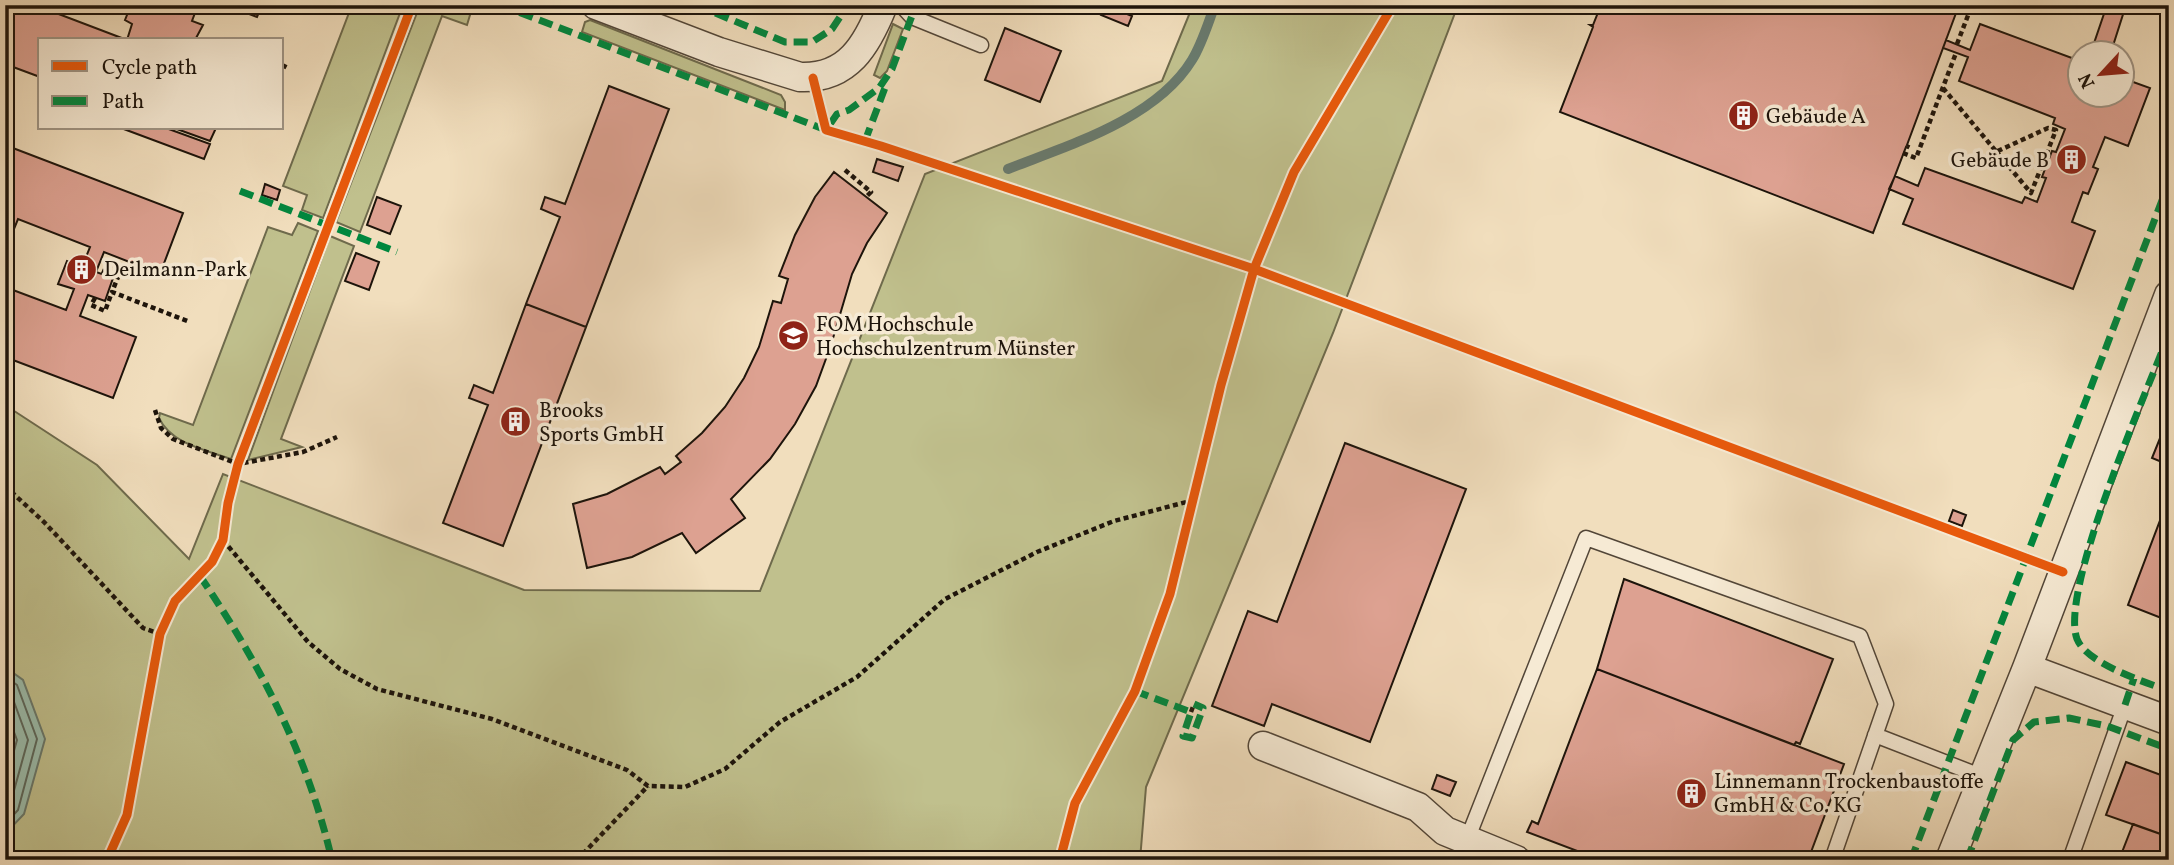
<svg xmlns="http://www.w3.org/2000/svg" width="2174" height="865" font-family="Vollkorn,serif">
	<style>
		.green { fill: #c0c08d; stroke: #6e6a4c; stroke-width: 2 }
		.water { fill: #9bbdac; stroke: #69796c; stroke-width: 2 }
		.lines { fill: none; stroke-linecap: round; stroke-linejoin: round }
		.shore { stroke: #5c685c; stroke-width: 2 }
		.stream { stroke: #69796c; stroke-width: 10 }
		.building { fill: #dda191; stroke: #1d140b; stroke-width: 2 }
		.service-casing { stroke: #524638; stroke-width: 17 }
		.minor-casing { stroke: #524638; stroke-width: 31 }
		.path { stroke: #1d140b; stroke-width: 4.5; stroke-dasharray: 5 3.5; stroke-linecap: butt }
		.service { stroke: #f6ead4; stroke-width: 14 }
		.minor { stroke: #f6ead4; stroke-width: 28 }
		.quiet { stroke: #00873e; stroke-width: 7; stroke-dasharray: 14 7; stroke-linecap: butt }
		.cycleway-casing { stroke: #f6ead4; stroke-width: 13 }
		.cycleway { stroke: #e8590c; stroke-width: 9 }
		.labels { text-anchor: middle; stroke-width: 7; stroke-linejoin: round; paint-order: stroke }
		.poi-label { font-size: 21px; fill: #1d140b; stroke: #f6ead4; text-anchor: start }
	</style>
	<rect width="100%" height="100%" fill="#f1debd"/>
	<filter id="stains"><feTurbulence type="fractalNoise" baseFrequency=".00286" numOctaves="4"/><feColorMatrix values="0 0 0 0 .2 0 0 0 0 .09 0 0 0 0 .02 0 0 0 .5 -.17"/></filter>
	<radialGradient id="worn" r=".72"><stop offset=".6" stop-color="#630" stop-opacity="0"/><stop offset="1" stop-color="#630" stop-opacity=".3"/></radialGradient>
	<path class="green" d="M352 5H403L323 218 302 210 307 195 283 186Z
		M420 5H473L467 25 442 16 360 232 336 222Z
		M1193 5H1458L1333 333 1146 787 1140 860H5V405L97 465 189 559 223 474 524 590 760 591 925 174 1162 81Z
		M590 20 781 95 785 102V110L582 32 585 22Z
		M893 24 903 29 887 71 880 78 874 75Z
		M298 223 318 231 231 459C206 450 171 444 159 418L160 413 193 425 268 227 292 235Z
		M330 236 354 246 281 439 302 447 248 460Z"/>
	<path class="water" d="M5 667 23 680 45 739 24 814 5 834Z"/>
	<g class="lines">
		<path class="shore" d="M5 676 17 685 37 739 18 810 5 824
			M5 687 10 691 28 740 10 805 5 811
			M5 708 17 740 5 783"/>
		<path class="stream" d="M1008 169C1069 145 1156 119 1192 60 1202 44 1208 23 1215 5"/>
	</g>
	<path class="building" d="M5 5H35L127 40H40V77L5 64Z
		M131 5H198L192 21 203 25 195 40H127L132 24 125 20Z
		M226 5H262L257 17Z
		M1105 5 1132 16 1128 26 1101 15Z
		M1601 5H1959L1907 145 1909 146 1908 148 1906 147 1873 233 1560 112 1593 27 1590 25H1593Z
		M2107 5H2126L2111 52H2091Z
		M2140 5H2169V15Z
		M1980 24 2080 61V94H2122V78L2150 88 2128 146 2105 137 2093 167 2098 169 2088 194 2083 192 2072 222 2095 231 2073 289 1903 224 1913 199 1889 189 1895 176 1918 186 1925 168 2022 203 2025 197 2037 202 2046 178 2042 177 2052 151 2056 152 2065 129 2053 124 2055 118 1959 81 1968 57 1943 48 1946 40 1970 50Z
		M1005 28 1061 51 1040 102 985 80Z
		M609 86 669 109 586 327 526 304 560 217 541 209 545 197 565 204Z
		M121 128H166L210 144 204 159Z
		M174 128H216L210 141Z
		M5 145 183 213 160 274 104 252 96 272 113 278 105 301 88 295 80 316 136 337 113 398 5 357V287L66 310 74 289 58 284 67 261 82 267 90 247 18 219 5 251Z
		M877 159 903 167 898 181 873 172Z
		M834 172 887 213 867 243 852 274 831 345 816 386 795 424 770 459 731 499 745 518 696 553 682 533 632 557 587 568 573 504 607 494 660 467 665 474 681 462 676 456 702 433 725 407 744 378 759 347 773 301 781 303 788 279 779 276 795 235 815 197Z
		M265 184 280 190 277 200 262 195Z
		M377 197 401 206 390 234 367 225Z
		M356 253 379 262 369 290 345 281Z
		M526 304 586 327 503 546 443 523 488 405 469 398 474 385 493 393Z
		M2169 416V465L2152 458Z
		M1345 443 1466 489 1370 742 1272 704 1264 726 1212 706 1248 611 1277 622Z
		M2167 502 2169 503V621L2128 605Z
		M1953 510 1966 515 1962 526 1949 521Z
		M1624 579 1833 659 1800 744 1796 742 1794 745 1597 669Z
		M1597 669 1844 764 1808 860H1601L1527 832 1532 821 1538 824Z
		M2126 762 2169 778V837L2106 815Z
		M1437 775 1456 782 1450 796 1432 789Z
		M2133 824 2169 837V860H2119Z"/>
	<g class="lines">
		<defs>
			<path id="service" d="M901 5 912 17 981 45
				M1875 735 1983 777
				M1467 840 1586 538 1860 636 1886 704 1832 860
				M2070 860 2125 705"/>
			<path id="minor" d="M596 5 719 52 800 77C848 79 867 45 883 5
				M2027 668 2169 721
				M1263 746 1418 807 1445 831 1516 860
				M1950 860 2027 668 2169 295"/>
		</defs>
		<use href="#service" class="service-casing"/>
		<use href="#minor" class="minor-casing"/>
		<path class="path" d="M1957 44 1972 5
			M282 65 288 68
			M1943 88 2031 193 2056 130 2048 128 1963 167
			M1903 153 1916 158 1956 53
			M845 170 871 192 867 196
			M103 274 106 267 120 272 112 292
			M95 298 91 305 105 311 112 292 190 322
			M155 410 161 428 173 439 238 464 303 452 337 437
			M5 486 44 522 143 628 160 634
			M223 540 308 642 340 669 377 689 492 719 627 770 648 786 685 787 725 769 780 722 857 677 945 599 1037 552 1114 521 1194 500
			M1191 712 1194 704
			M577 860 648 786"/>
		<use href="#service" class="service"/>
		<use href="#minor" class="minor"/>
		<path class="quiet" d="M500 5 826 130 837 114 849 110 879 88 892 69 916 5
			M696 5 785 42H812L832 29 848 5
			M865 141 886 85
			M240 191 397 252
			M2169 334C2147 391 2059 590 2077 639 2087 664 2145 682 2169 691
			M200 576C262 668 306 751 332 860
			M1135 691 1191 712 1183 736 1192 738 1203 708 1194 704
			M2125 705 2134 678
			M1911 860 2169 182
			M1967 860 2013 740 2034 722 2069 718 2107 726 2169 749"/>
		<defs>
			<path id="cycleway" d="M813 78 826 130 881 146 1254 269 2063 572
				M107 860 127 815 160 634 175 601 212 562 223 540 228 503 238 464 412 5
				M1060 860 1075 803 1135 691 1170 594 1221 385 1254 269 1294 172 1393 5"/>
		</defs>
		<use href="#cycleway" class="cycleway-casing"/>
		<use href="#cycleway" class="cycleway"/>
	</g>
	<defs>
		<symbol id="building-disc" viewBox="-11 -11 22 22"><circle r="9.5" fill="#8f2418" stroke="#f6ead4"/><path d="M-4-6H4V6H1V3H-1V6H-4ZM-2.5-4.3h1.7v1.8h-1.7ZM.8-4.3h1.7v1.8H.8ZM-2.5-1h1.7V.8h-1.7ZM.8-1h1.7V.8H.8Z" fill="#fff"/></symbol>
		<symbol id="university-disc" viewBox="-11 -11 22 22"><circle r="9.5" fill="#8f2418" stroke="#f6ead4"/><path d="M0-5L7-2L0 1L-7-2ZM-4 1L0 2.5L4 1V4Q0 6-4 4Z" fill="#fff"/></symbol>
	</defs>
	<g fill-rule="evenodd">
		<use href="#building-disc" x="1726" y="98" width="35" height="35"/>
		<use href="#building-disc" x="2054" y="142" width="35" height="35"/>
		<use href="#building-disc" x="64" y="252" width="35" height="35"/>
		<use href="#university-disc" x="776" y="318" width="35" height="35"/>
		<use href="#building-disc" x="498" y="404" width="35" height="35"/>
		<use href="#building-disc" x="1674" y="776" width="35" height="35"/>
	</g>
	<g class="labels">
		<g class="poi-label">
			<text x="1766" y="123">Gebäude A</text>
			<text x="2049" y="167" text-anchor="end">Gebäude B</text>
			<text x="104" y="276">Deilmann-Park</text>
			<text x="816" y="331">FOM Hochschule<tspan x="816" dy="24">Hochschulzentrum Münster</tspan></text>
			<text x="539" y="417">Brooks<tspan x="539" dy="24">Sports GmbH</tspan></text>
			<text x="1714" y="788">Linnemann Trockenbaustoffe<tspan x="1714" dy="24">GmbH &amp; Co. KG</tspan></text>
		</g>
	</g>
	<rect width="2174" height="865" fill="none" stroke="#f1debd" stroke-width="28"/>
	<rect x="7" y="7" width="2160" height="851" fill="none" stroke="#1d140b" stroke-width="3.5"/>
	<rect x="14" y="14" width="2146" height="837" fill="none" stroke="#1d140b" stroke-width="2"/>
	<rect x="38" y="38" width="245" height="91" fill="#f6ead4" stroke="#9f9484" stroke-width="2"/>
	<rect x="52" y="61" width="35" height="10" fill="#e8590c" stroke="#9f9484" stroke-width="2"/>
	<text x="102" y="74" font-size="21" fill="#1d140b">Cycle path</text>
	<rect x="52" y="96" width="35" height="10" fill="#00873e" stroke="#9f9484" stroke-width="2"/>
	<text x="102" y="108" font-size="21" fill="#1d140b">Path</text>
	<g transform="translate(2101 74) rotate(244)"><circle r="33" fill="#f6ead4" stroke="#9f9484" stroke-width="2"/>
	<path d="M0-5L12 26L0 18L-12 26Z" fill="#8f2418"/>
	<text y="-10" font-size="19" font-weight="bold" text-anchor="middle" fill="#1d140b">N</text>
	</g>
	<rect width="100%" height="100%" filter="url(#stains)"/>
	<rect width="100%" height="100%" fill="url(#worn)"/>
</svg>
